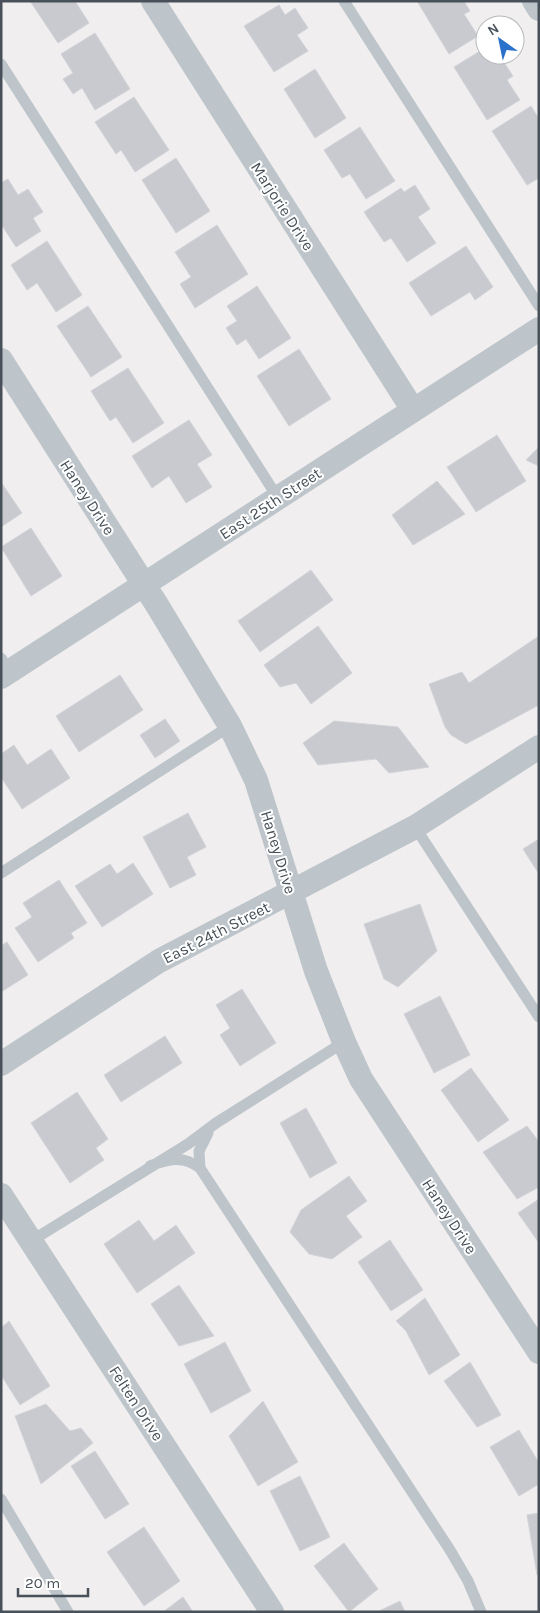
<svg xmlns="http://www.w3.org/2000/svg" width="540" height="1613" font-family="Karla,sans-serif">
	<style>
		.building { fill: #c9cad0; stroke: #d2d4d9 }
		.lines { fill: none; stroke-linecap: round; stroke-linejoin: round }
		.service { stroke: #bdc5cb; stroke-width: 11 }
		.minor { stroke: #bdc5cb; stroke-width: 24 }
		.labels { text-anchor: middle; stroke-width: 4; stroke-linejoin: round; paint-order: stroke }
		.street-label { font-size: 16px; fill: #485159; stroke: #fff }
	</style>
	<rect width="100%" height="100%" fill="#f0eeee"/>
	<path class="building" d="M30 1H75L89 23 58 43Z
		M417 1H464L470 11 464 14 478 36 449 54Z
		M279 5 285 15 295 8 308 28 297 35 308 51 274 72 244 26Z
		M95 33 130 89 95 110 82 88 73 94 63 79 73 73 61 54Z
		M485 48V55H499L513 76 507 80 520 100 487 120 454 67Z
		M315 69 346 118 315 138 284 89Z
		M134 97 169 150 135 172 121 150 116 154 95 122Z
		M531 106 539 119V178L527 185 492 131Z
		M360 127 395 181 366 199 350 174 342 178 324 150Z
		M176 158 210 211 176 233 142 180Z
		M8 179 18 195 28 189 43 212 33 218 41 231 16 247 1 224V183Z
		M415 185 430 209 418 217 436 243 407 262 391 238 384 242 364 212 401 188 404 192Z
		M217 225 248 274 195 308 180 284 191 277 175 252Z
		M47 241 82 295 56 312 37 283 27 290 11 265Z
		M466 246 493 287 475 300 470 292 431 316 409 283Z
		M257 286 291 338 259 359 246 339 237 345 226 328 237 321 227 306Z
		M88 306 122 357 91 377 57 326Z
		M299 349 331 399 289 426 257 376Z
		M128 368 164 423 133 443 116 417 110 421 91 391Z
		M189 420 212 455 197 464 212 487 186 503 169 476 152 488 132 456Z
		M497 435 526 481 476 512 447 467Z
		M539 447V466L526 460Z
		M437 481 465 514 413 545 392 515Z
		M1 482 22 513 1 527Z
		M31 528 62 576 31 596 1 547Z
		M311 570 333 600 260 652 238 621Z
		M318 626 352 673 311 704 296 683 280 687 264 665Z
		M539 636V705L466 744 451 735 445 727 429 684 462 672 469 683Z
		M120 675 143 710 79 752 56 716Z
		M165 719 180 741 155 758 140 735Z
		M334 721 398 727 429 767 389 773 376 759 318 765 303 743Z
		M14 745 27 765 51 749 70 778 22 809 1 777V754Z
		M188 813 206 847 187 857 196 875 170 888 143 837Z
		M539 839V874L523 849Z
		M133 863 153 894 102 927 75 886 110 864 117 874Z
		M59 880 87 923 71 933 74 938 38 962 15 928 32 917 23 903Z
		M420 904 437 951 398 987 384 979 364 924Z
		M7 942 28 975 1 992V946Z
		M242 989 276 1043 240 1066 220 1035 230 1028 216 1005Z
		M440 996 470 1055 434 1073 404 1014Z
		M165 1036 182 1063 121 1102 104 1075Z
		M471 1068 509 1120 478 1142 441 1090Z
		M77 1092 108 1139 96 1148 104 1160 70 1183 31 1123Z
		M306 1108 337 1163 310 1178 280 1123Z
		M527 1126 539 1142V1187L517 1199 483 1152Z
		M349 1176 367 1201 346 1216 362 1237 332 1259 309 1254 290 1232 301 1210Z
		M539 1199V1243L518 1213Z
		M139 1220 154 1241 176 1225 195 1253 137 1293 104 1244Z
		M390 1240 423 1290 391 1311 358 1262Z
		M179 1285 214 1336 179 1346 151 1304Z
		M425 1298 460 1355 429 1375 406 1331 396 1321Z
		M9 1321 50 1386 20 1405 1 1375V1328Z
		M225 1342 251 1391 211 1413 184 1364Z
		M470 1362 501 1415 477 1427 444 1381Z
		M263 1401 298 1462 258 1486 229 1436Z
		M46 1404 70 1431 81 1428 93 1443 41 1484 15 1416Z
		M519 1430 539 1463V1484L519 1496 490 1447Z
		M95 1451 129 1504 105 1519 71 1466Z
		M300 1476 330 1537 300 1551 270 1491Z
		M539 1513V1574L537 1575 527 1515Z
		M144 1527 180 1581 144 1606 107 1552Z
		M344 1543 378 1589 349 1612 314 1566Z
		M183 1597 193 1612H163Z
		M400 1601 405 1612H377Z"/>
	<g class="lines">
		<path class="service" d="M344 1 539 306
			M1 64 278 498
			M1 658 9 671
			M415 827 539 1017
			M1 873 230 726
			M150 1166C168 1159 183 1155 200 1168L450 1550 468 1581 481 1612
			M200 1168 199 1151 208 1133
			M31 1241 188 1144 216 1123 344 1042
			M1 1499 68 1612"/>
		<path class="minor" d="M153 1 413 410
			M534 1 539 9
			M1 360 157 605 230 726 256 780 316 971 344 1042 361 1079 539 1352
			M1 677 539 329
			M1 1064 159 961 415 827 539 747
			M1 1195 272 1612"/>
	</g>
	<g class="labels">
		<g class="street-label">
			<text transform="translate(283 206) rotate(57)" y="6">Marjorie Drive</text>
			<text transform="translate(88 497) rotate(57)" y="6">Haney Drive</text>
			<text transform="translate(270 503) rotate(-33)" y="6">East 25th Street</text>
			<text transform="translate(279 852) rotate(73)" y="6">Haney Drive</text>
			<text transform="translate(216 932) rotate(-27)" y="6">East 24th Street</text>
			<text transform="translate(450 1216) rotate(57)" y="6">Haney Drive</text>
			<text transform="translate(137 1403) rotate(57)" y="6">Felten Drive</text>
		</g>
	</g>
	<rect width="540" height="1613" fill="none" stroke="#485159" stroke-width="5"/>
	<g transform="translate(500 40) rotate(327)"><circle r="24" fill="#ffffff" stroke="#b6b9bd"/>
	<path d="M0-4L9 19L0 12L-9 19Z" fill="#2b71cc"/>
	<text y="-8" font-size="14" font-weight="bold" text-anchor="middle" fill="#485159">N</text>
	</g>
	<path d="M18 1588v8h70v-8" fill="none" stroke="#485159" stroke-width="2.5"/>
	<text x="25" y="1588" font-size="15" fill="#485159" stroke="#ffffff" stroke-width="4" paint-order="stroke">20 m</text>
</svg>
